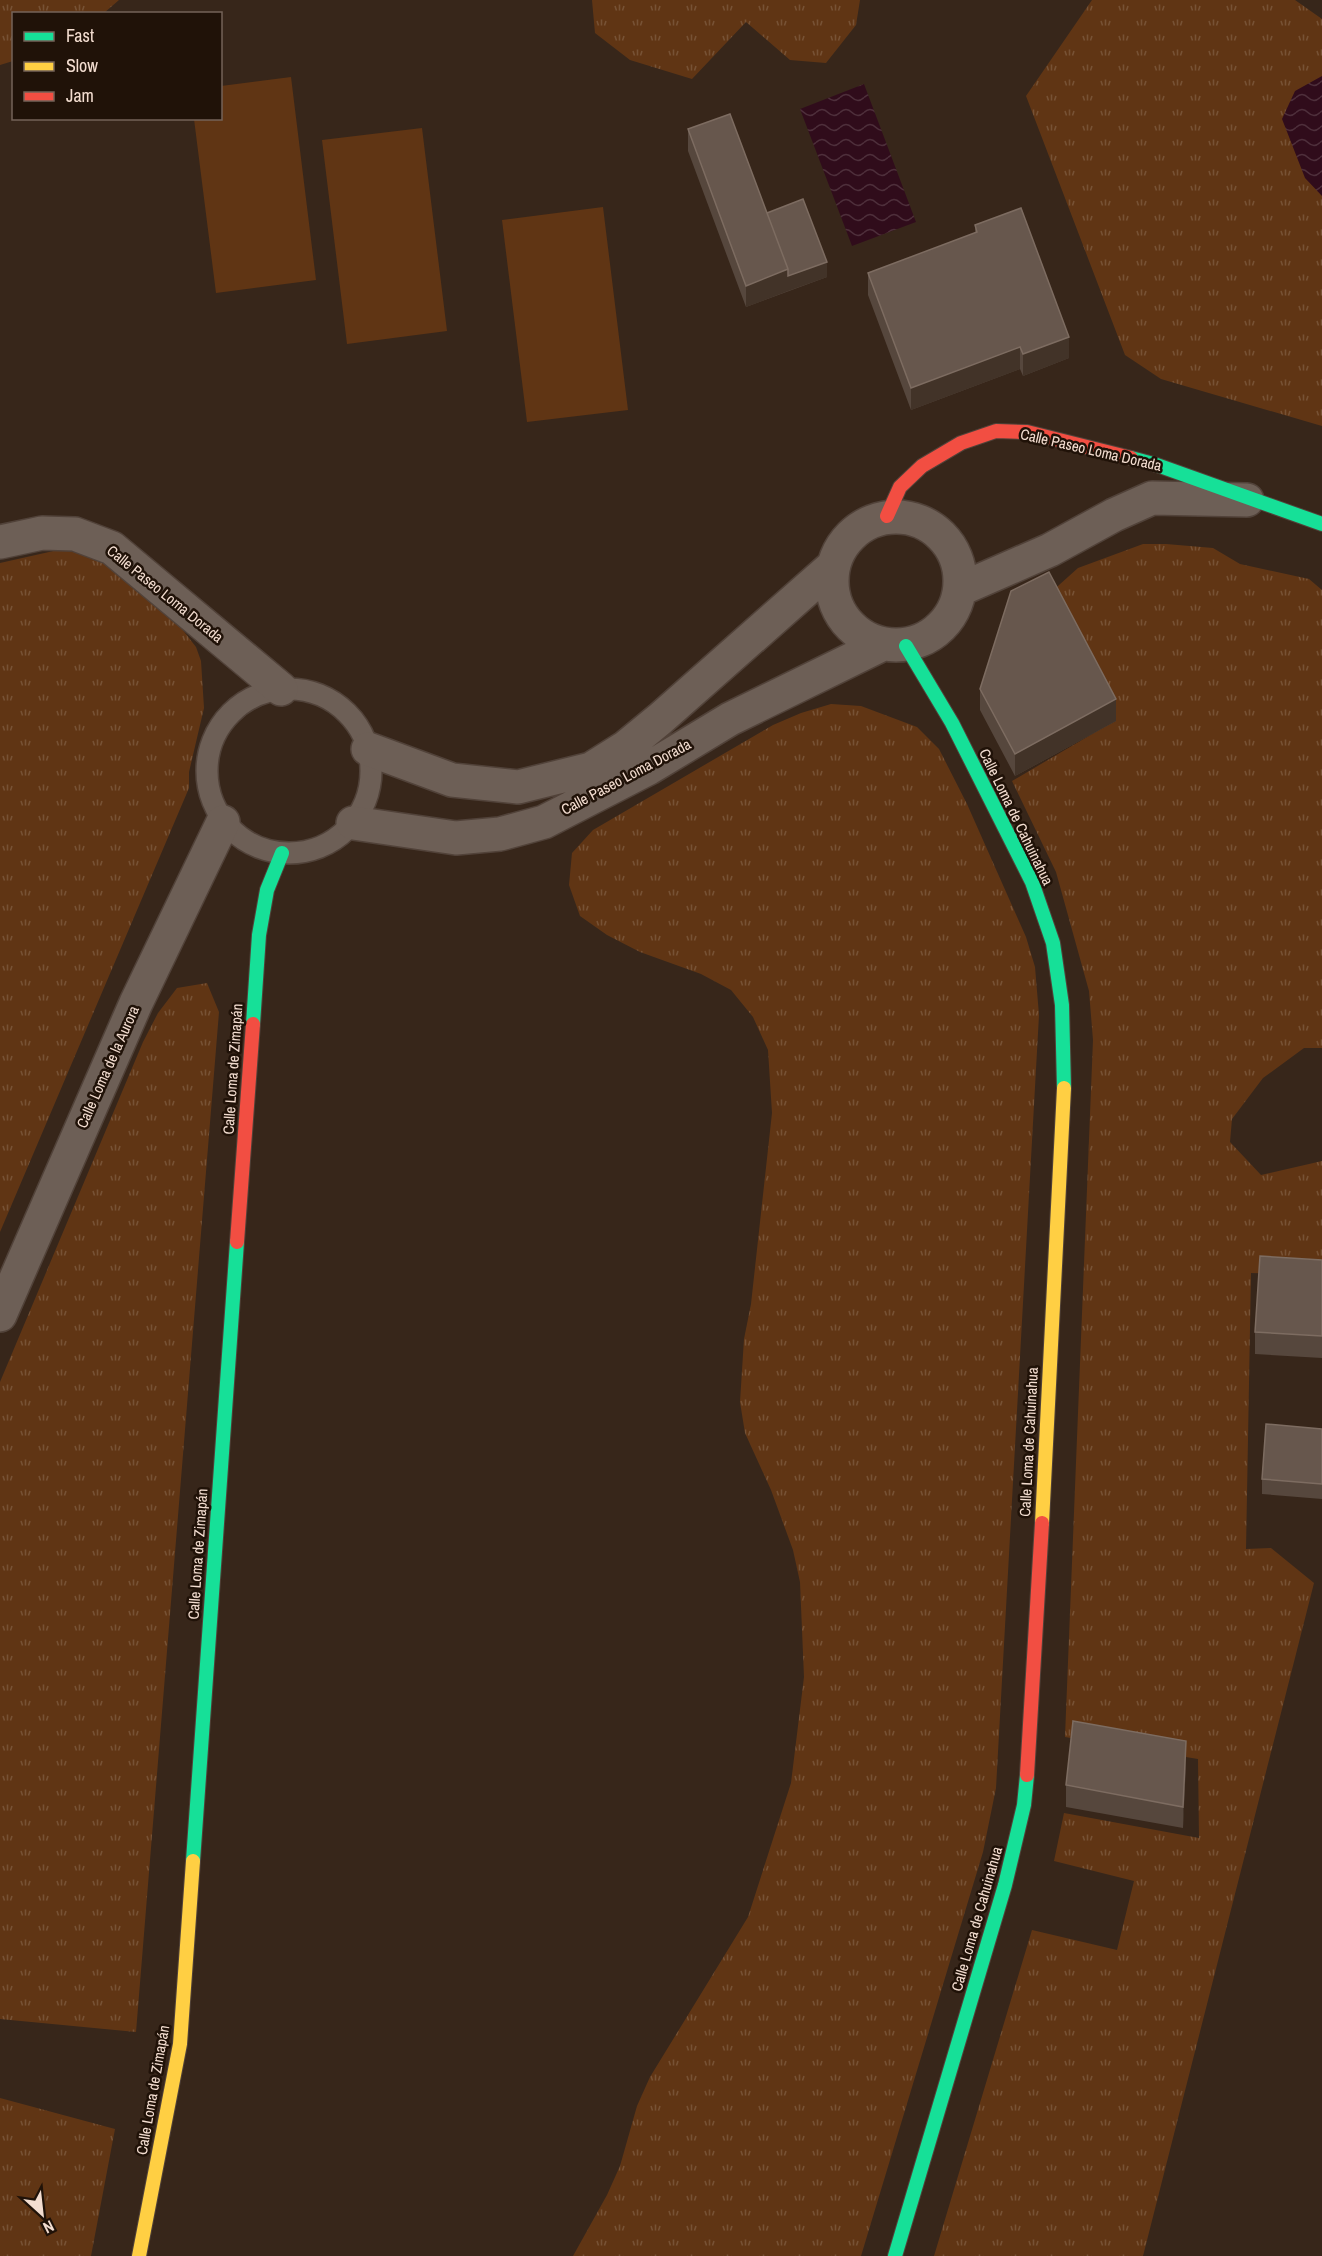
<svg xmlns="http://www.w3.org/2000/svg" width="1322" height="2256" font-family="'Archivo Narrow',sans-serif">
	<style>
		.grass { fill: url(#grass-tufts) }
		.pitch { fill: #603514 }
		.water { fill: url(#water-waves) }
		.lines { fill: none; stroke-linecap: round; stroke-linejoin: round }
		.lane-casing { stroke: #514239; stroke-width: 24 }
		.street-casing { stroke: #514239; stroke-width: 36 }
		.fast-casing { stroke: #514239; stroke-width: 16 }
		.slow-casing { stroke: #514239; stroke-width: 16 }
		.jam-casing { stroke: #514239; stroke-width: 16 }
		.lane { stroke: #6d5f56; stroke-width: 21 }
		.street { stroke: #6d5f56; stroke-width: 33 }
		.fast { stroke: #16e098; stroke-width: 14 }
		.slow { stroke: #ffcf43; stroke-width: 14 }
		.jam { stroke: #f24e42; stroke-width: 14 }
		.wall { fill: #56473d }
		.shaded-wall { fill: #423328 }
		.building { fill: #67574d; stroke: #7d6c61; stroke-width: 1.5 }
		.labels { text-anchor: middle; stroke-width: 5; stroke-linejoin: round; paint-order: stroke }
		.street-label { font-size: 15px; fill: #f3ddd0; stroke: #201208 }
	</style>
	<defs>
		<pattern id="grass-tufts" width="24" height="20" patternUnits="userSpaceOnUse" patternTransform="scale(1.5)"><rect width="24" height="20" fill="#603514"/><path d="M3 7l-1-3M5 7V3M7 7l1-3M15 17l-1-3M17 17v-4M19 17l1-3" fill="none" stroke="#775235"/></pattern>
		<pattern id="water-waves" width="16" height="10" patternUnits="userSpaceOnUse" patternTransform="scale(1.5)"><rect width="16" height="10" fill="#300c1b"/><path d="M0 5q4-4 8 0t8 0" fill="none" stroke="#4e2f3b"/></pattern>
	</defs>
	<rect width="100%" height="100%" fill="#37261a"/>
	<path class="grass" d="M0 0H119L104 13 14 14 13 61 0 65Z
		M592 0H860L856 25 826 63 790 60 746 22 692 79 630 60 595 33Z
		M1092 0H1295L1322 19V426L1161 379 1125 355 1026 96Z
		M1143 544H1166L1213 548 1240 564 1309 579 1322 590V1048H1304L1263 1078 1232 1119 1230 1142 1261 1175 1322 1161V1275L1251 1273 1246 1549 1271 1548 1314 1583 1143 2256H934L1032 1930 1117 1950 1134 1881 1054 1861 1064 1813 1199 1838 1198 1759 1065 1737 1093 1040 1089 991 1056 872 1012 781 1116 720 1049 594 1078 568Z
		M58 550 90 553 168 611 196 647 201 661 204 708 189 772V788L0 1232V563Z
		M831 704 861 706 917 727 939 749 967 804 1026 937 1035 967 1039 1015 996 1788 983 1852 861 2256H573L607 2195 620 2166 637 2106 650 2077 748 1917 791 1783 804 1677 800 1582 793 1550 771 1490 745 1433 740 1402 744 1339 751 1304 772 1113 768 1050 753 1017 731 990 701 974 640 952 607 935 580 916 569 885 572 853 593 830 773 725 801 713Z
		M207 983 219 1012 136 2032 0 2019V1382L143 1042 158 1013 177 988Z
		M0 2098 115 2129 91 2256H0Z"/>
	<path class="pitch" d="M291 77 316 280 216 293 194 119 220 118 221 86Z
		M422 128 447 331 347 344 322 140Z
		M603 207 628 410 527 422 502 220Z"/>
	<path class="water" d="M1322 76V196L1305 178 1282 119 1295 91Z
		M864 84 916 222 852 246 800 109Z"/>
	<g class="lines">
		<defs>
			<path id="lane" d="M207 771a82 82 0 1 1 164 0a82 82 0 1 1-164 0Z"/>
			<path id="street" d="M832 581a64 64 0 1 1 128 0a64 64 0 1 1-128 0Z
				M0 542 42 533 75 534 112 548 281 689
				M961 589 1050 550 1114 515 1152 498 1247 500
				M368 749 452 780 518 787 591 769 626 747 660 719 832 567
				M353 823 456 838 500 834 544 822 649 768 730 719 881 645
				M0 1315 136 1003 223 822"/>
			<path id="fast" d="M1131 458 1157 465 1322 524
				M906 646 952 723 1032 882 1053 943 1062 1005 1064 1088
				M253 1024 259 935 267 890 282 853
				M193 1861 237 1242
				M895 2256 1005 1885 1024 1805 1027 1775"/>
			<path id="slow" d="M1042 1523 1064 1088
				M139 2256 180 2044 193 1861"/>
			<path id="jam" d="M887 516 900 487 922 466 961 443 996 431 1027 432 1131 458
				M237 1242 253 1024
				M1027 1775 1042 1523"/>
		</defs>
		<use href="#lane" class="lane-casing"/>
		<use href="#street" class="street-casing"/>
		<use href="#fast" class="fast-casing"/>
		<use href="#slow" class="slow-casing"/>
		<use href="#jam" class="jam-casing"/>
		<use href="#lane" class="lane"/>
		<use href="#street" class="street"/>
		<use href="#fast" class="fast"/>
		<use href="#slow" class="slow"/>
		<use href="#jam" class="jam"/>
	</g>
	<path class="wall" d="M688 129 767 213 827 277 746 307 688 151Z
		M975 225 1069 358 1023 376 1020 369 911 410 868 295V273L975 233Z
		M980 689 1116 721 1015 776 980 710Z
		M1322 1260V1358L1255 1354V1332Z
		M1322 1429V1499L1262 1494V1479Z
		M1186 1763 1183 1828 1066 1807V1785Z"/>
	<path class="shaded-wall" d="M827 262V277L788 291V276Z
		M788 269V291L746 307V286Z
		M1069 337V358L1023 376V354Z
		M1020 347V369L911 410V388Z
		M1116 699V721L1015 776V754Z
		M1186 1741V1763L1183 1828V1807Z"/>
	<path class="building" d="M730 114 788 269 746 286 688 129Z
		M803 199 827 262 788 276V269L767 213Z
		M1021 208 1069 337 1023 354 1020 347 911 388 868 273 977 232 975 225Z
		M1049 572 1116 699 1015 754 980 689 1011 591Z
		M1260 1256 1322 1260V1336L1255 1332Z
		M1266 1424 1322 1429V1484L1262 1479Z
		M1073 1721 1186 1741 1183 1807 1066 1785Z"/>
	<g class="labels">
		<g class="street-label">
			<text transform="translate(1091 450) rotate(13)" y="5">Calle Paseo Loma Dorada</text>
			<text transform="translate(165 594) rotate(39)" y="5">Calle Paseo Loma Dorada</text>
			<text transform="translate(626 777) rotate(-28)" y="5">Calle Paseo Loma Dorada</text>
			<text transform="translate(1016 817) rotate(64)" y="5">Calle Loma de Cahuinahua</text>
			<text transform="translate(108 1067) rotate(-66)" y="5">Calle Loma de la Aurora</text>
			<text transform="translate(233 1069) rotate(-86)" y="5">Calle Loma de Zimapán</text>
			<text transform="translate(1029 1442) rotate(-87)" y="5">Calle Loma de Cahuinahua</text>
			<text transform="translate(198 1554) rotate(-86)" y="5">Calle Loma de Zimapán</text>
			<text transform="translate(977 1919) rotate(-74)" y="5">Calle Loma de Cahuinahua</text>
			<text transform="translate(153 2090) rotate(-80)" y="5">Calle Loma de Zimapán</text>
		</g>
	</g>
	<rect x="12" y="12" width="210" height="108" fill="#201208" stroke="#746358" stroke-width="1.5"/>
	<rect x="24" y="32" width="30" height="9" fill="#16e098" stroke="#746358" stroke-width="1.5"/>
	<text x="66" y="42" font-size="18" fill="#f3ddd0">Fast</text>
	<rect x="24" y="62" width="30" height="9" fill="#ffcf43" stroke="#746358" stroke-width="1.5"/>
	<text x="66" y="72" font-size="18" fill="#f3ddd0">Slow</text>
	<rect x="24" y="92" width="30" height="9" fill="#f24e42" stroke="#746358" stroke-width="1.5"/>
	<text x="66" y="102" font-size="18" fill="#f3ddd0">Jam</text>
	<g transform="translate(42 2214) rotate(153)" stroke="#201208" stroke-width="4.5" paint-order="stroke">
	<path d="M0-4.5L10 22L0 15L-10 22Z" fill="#f3ddd0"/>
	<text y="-9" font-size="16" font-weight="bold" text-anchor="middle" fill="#f3ddd0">N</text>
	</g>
</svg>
